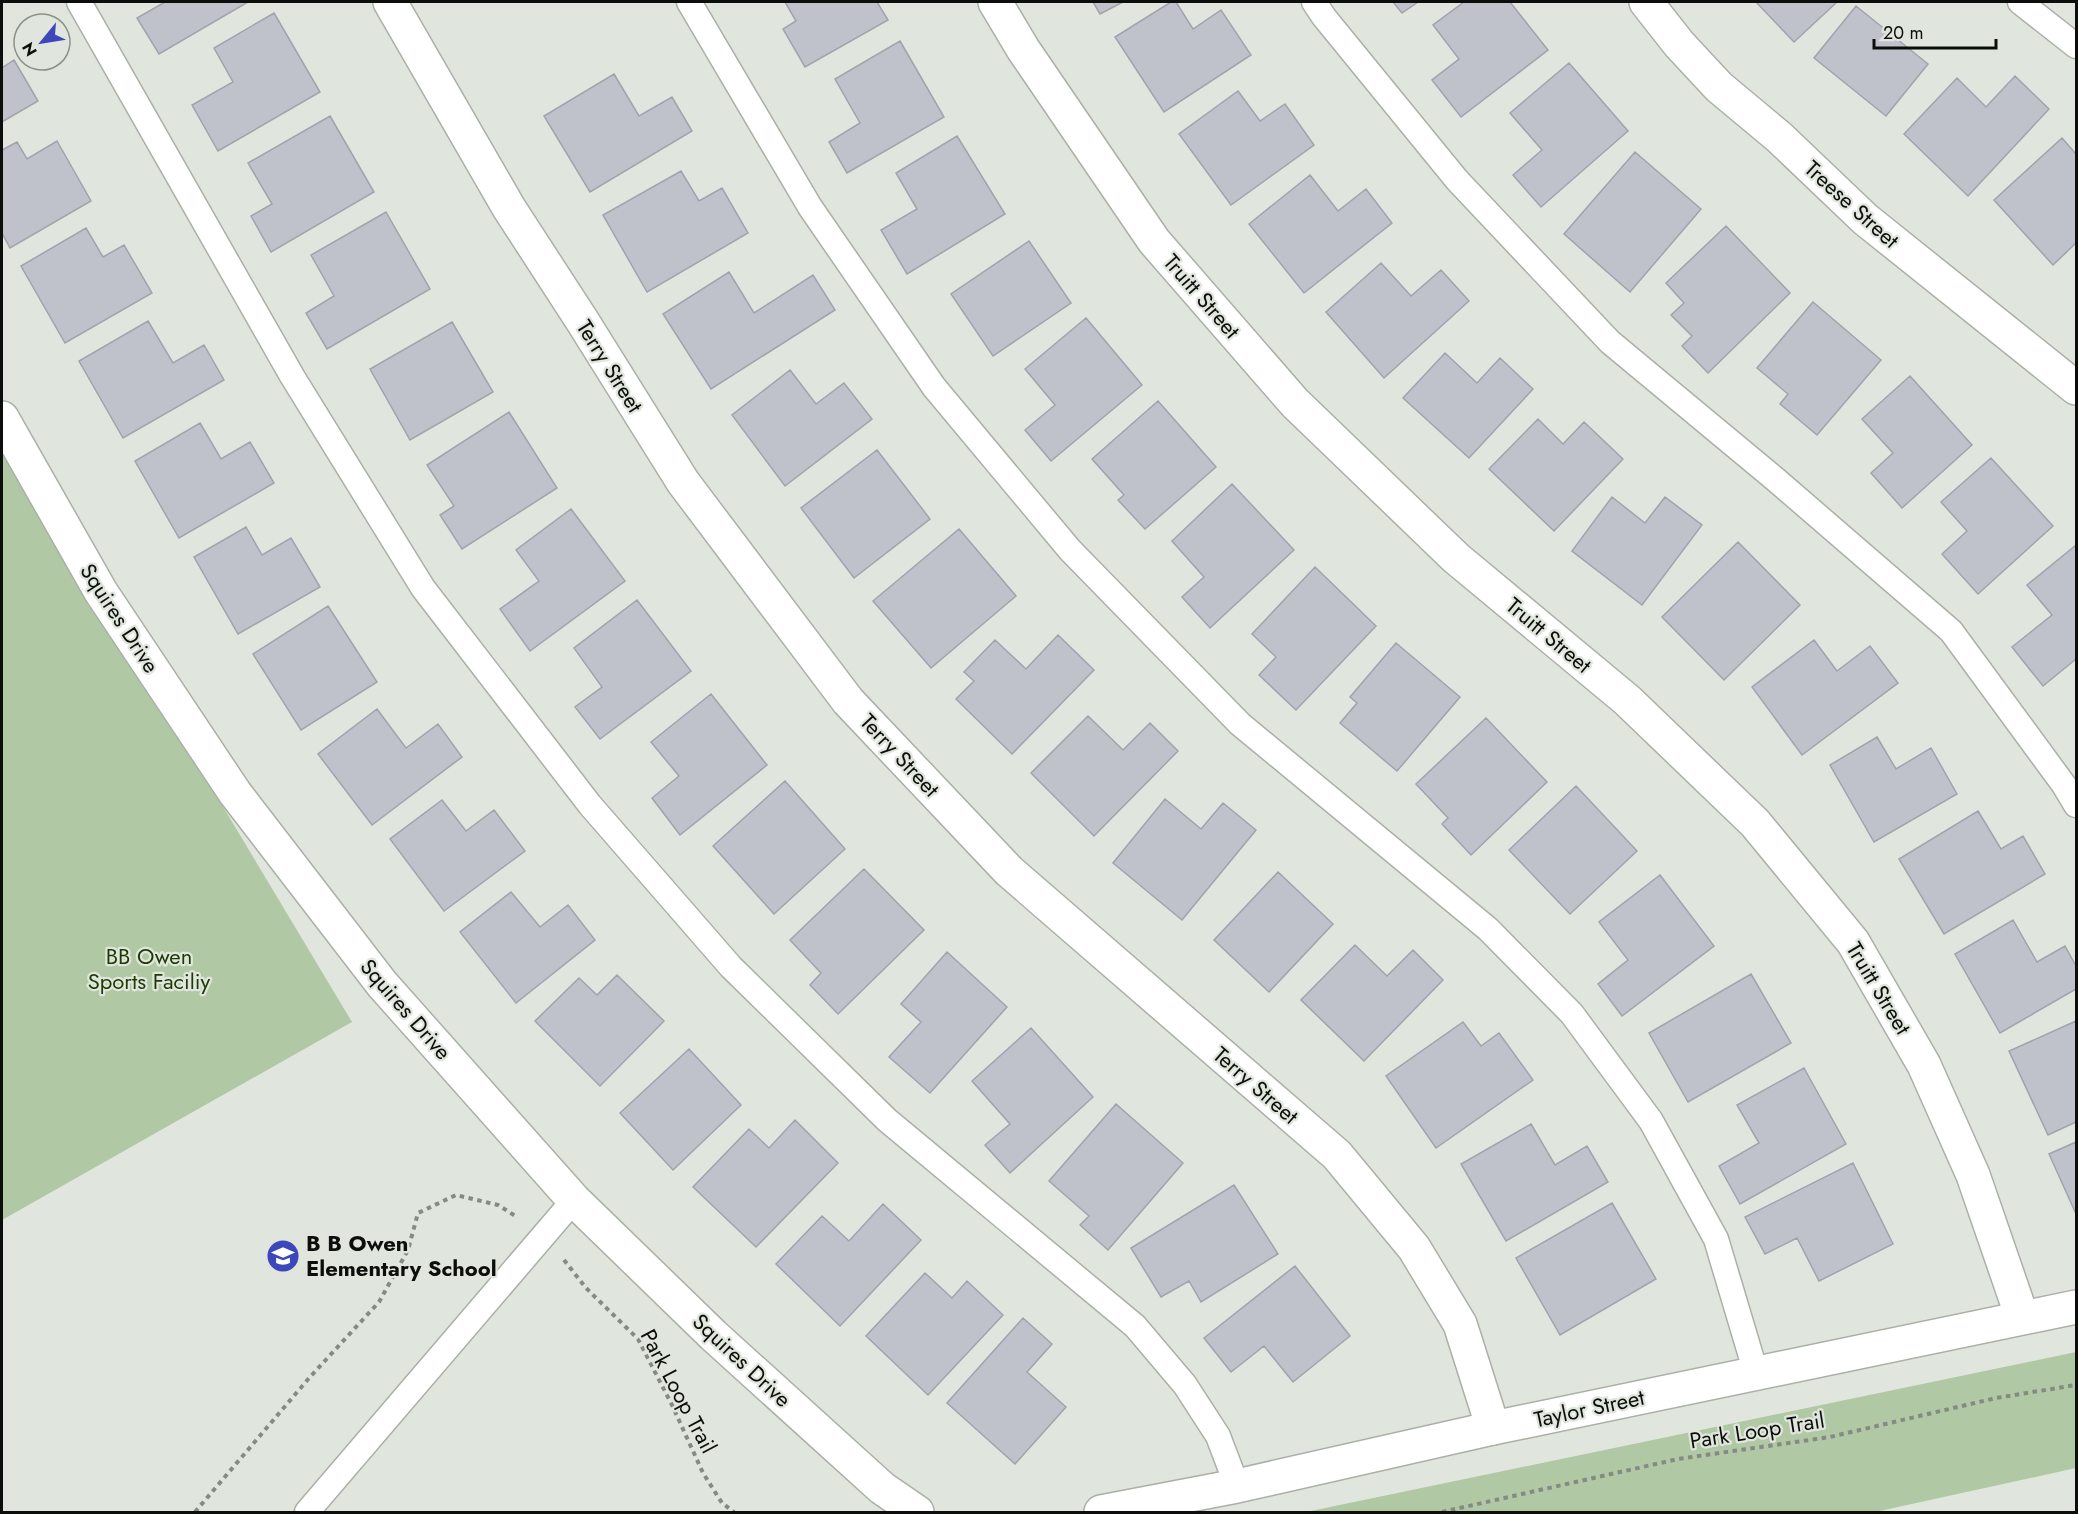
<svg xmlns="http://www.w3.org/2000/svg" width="2078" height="1514" font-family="Jost,sans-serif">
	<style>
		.green { fill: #b1c8a5 }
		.building { fill: #bfc2cb; stroke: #a0a3ac; stroke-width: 1.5 }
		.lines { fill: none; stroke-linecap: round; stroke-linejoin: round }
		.lane-casing { stroke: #aab0a7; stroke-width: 27 }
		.street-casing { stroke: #aab0a7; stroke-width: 36 }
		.secondary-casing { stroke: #aab0a7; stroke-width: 36 }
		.path { stroke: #858a83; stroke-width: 4; stroke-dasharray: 4.5 4.5; stroke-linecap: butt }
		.lane { stroke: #fff; stroke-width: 24 }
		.street { stroke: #fff; stroke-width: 33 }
		.secondary { stroke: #fff; stroke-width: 33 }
		.labels { text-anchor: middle; stroke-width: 4.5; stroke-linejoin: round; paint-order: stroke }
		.street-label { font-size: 22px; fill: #0c0e0b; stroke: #e0e6dd }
		.park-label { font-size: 22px; fill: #1b3b00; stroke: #e0e6dd }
		.poi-label { font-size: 22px; font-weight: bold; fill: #0c0e0b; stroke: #e0e6dd; text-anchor: start }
	</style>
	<rect width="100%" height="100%" fill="#e0e6dd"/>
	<path class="green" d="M2 438 352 1022 2 1220Z
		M2076 1352V1468L1875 1512H1306Z"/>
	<path class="building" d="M165 2H248L159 54 137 18Z
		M785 2H877L888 20 805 67 783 29 796 21Z
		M1093 2H1123L1100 14Z
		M1171 2H1176L1193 29 1221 10 1251 55 1164 112 1115 37Z
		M1393 2H1418L1402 13Z
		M1464 2H1510L1548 50 1461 117 1432 80 1459 59 1433 25Z
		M1756 2H1837L1794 42Z
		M1856 6 1928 64 1886 116 1814 58Z
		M274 13 320 92 218 151 192 105 233 82 214 48Z
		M900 41 944 117 847 173 829 142 860 123 835 79Z
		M14 60 38 101 2 122V68Z
		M1569 63 1628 131 1541 207 1513 175 1542 150 1510 113Z
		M614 74 639 116 672 97 692 131 590 192 544 116Z
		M2015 76 2049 109 1968 196 1904 134 1957 78 1986 107Z
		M1238 91 1260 121 1285 104 1314 145 1231 205 1179 134Z
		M330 116 374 192 271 252 251 216 272 204 248 163Z
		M957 136 1005 214 907 274 881 230 917 209 896 173Z
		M2062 138 2076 154V243L2053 265 1994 200Z
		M57 141 91 201 10 248 2 233V150L17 142 27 159Z
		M1635 152 1701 209 1630 292 1564 234Z
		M681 171 699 201 722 188 748 233 647 292 603 215Z
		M1310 175 1338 211 1366 189 1392 223 1304 293 1249 224Z
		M386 212 430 289 327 349 306 313 334 296 311 255Z
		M1726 226 1790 293 1708 373 1682 346 1692 336 1671 315 1684 303 1666 283Z
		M86 228 103 257 124 245 152 293 65 343 21 266Z
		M1029 241 1071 303 993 356 951 294Z
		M1381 263 1411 296 1441 270 1469 301 1384 378 1326 312Z
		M729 272 754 313 813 275 835 310 711 389 663 314Z
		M1813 302 1881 360 1817 435 1780 404 1788 394 1757 368Z
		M1086 318 1142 385 1051 461 1025 430 1055 405 1025 369Z
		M148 321 173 363 204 345 224 380 123 438 79 361Z
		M452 322 493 392 410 440 370 369Z
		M1445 353 1477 383 1500 358 1533 389 1469 458 1403 398Z
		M790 370 816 404 844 383 872 419 785 486 732 415Z
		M1910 376 1972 445 1902 508 1871 473 1893 453 1862 419Z
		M1158 401 1216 467 1145 529 1118 500 1124 495 1092 459Z
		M509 412 557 488 462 549 440 515 454 506 427 465Z
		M1538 419 1563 444 1584 422 1623 459 1554 531 1489 469Z
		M200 423 221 459 250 442 274 483 179 538 135 461Z
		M877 450 930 519 854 578 801 508Z
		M1991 458 2053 526 1978 594 1942 554 1967 531 1941 502Z
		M1232 484 1294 550 1210 628 1182 597 1204 577 1172 541Z
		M1612 497 1645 523 1665 497 1702 525 1642 605 1572 551Z
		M571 509 625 581 530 651 500 609 539 581 516 550Z
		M246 527 262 555 291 538 320 587 238 634 194 557Z
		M959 529 1016 596 931 668 873 601Z
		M1738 542 1800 605 1724 680 1662 617Z
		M2076 545V659L2043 686 2012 647 2052 615 2027 585Z
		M1315 567 1376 626 1296 710 1259 675 1276 657 1252 634Z
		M637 600 691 671 600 739 575 707 602 687 574 648Z
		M328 606 377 682 301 730 253 654Z
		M1058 635 1094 670 1012 754 956 699 974 681 964 672 995 640 1026 669Z
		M1814 640 1837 671 1870 646 1898 683 1802 755 1752 687Z
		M1396 643 1460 697 1397 771 1340 723 1357 703 1350 697Z
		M711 694 767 765 680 835 652 798 679 776 651 742Z
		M377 709 406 748 438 724 462 757 372 825 318 754Z
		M1088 716 1123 750 1150 723 1178 751 1094 836 1031 773Z
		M1486 718 1547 782 1471 855 1442 824 1448 818 1416 784Z
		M1877 737 1896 769 1931 748 1957 794 1874 842 1830 765Z
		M785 781 845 849 774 914 713 846Z
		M1576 786 1637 851 1570 914 1509 850Z
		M1165 799 1201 829 1223 803 1256 830 1182 920 1113 863Z
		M442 800 466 831 494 810 525 851 444 911 390 839Z
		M1978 811 2001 849 2023 836 2045 874 1944 934 1899 859Z
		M864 869 924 930 838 1014 810 985 821 973 790 940Z
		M1278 872 1333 924 1269 992 1214 940Z
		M1660 875 1714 946 1622 1016 1598 984 1628 960 1599 922Z
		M511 892 540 927 568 905 595 940 516 1003 460 932Z
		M2013 920 2037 962 2065 946 2076 966V989L2000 1033 1955 954Z
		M1355 945 1387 976 1413 950 1443 980 1364 1061 1301 1000Z
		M947 952 1007 1007 930 1093 889 1057 921 1022 901 1004Z
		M1751 974 1791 1043 1688 1102 1649 1033Z
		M617 975 664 1021 600 1086 535 1021 579 978 597 995Z
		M2076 1021V1122L2048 1135 2009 1051Z
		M1463 1022 1481 1046 1499 1033 1533 1080 1436 1148 1386 1076Z
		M1031 1028 1093 1097 1010 1173 985 1145 1010 1124 972 1081Z
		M689 1049 741 1105 673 1170 620 1113Z
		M1804 1068 1846 1144 1740 1204 1719 1166 1759 1143 1737 1105Z
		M1116 1104 1183 1163 1108 1250 1080 1225 1089 1216 1049 1181Z
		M795 1120 838 1163 756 1247 693 1187 749 1129 769 1148Z
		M1531 1124 1555 1165 1587 1146 1608 1182 1506 1241 1461 1164Z
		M2076 1142V1214L2049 1154Z
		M1853 1163 1893 1244 1819 1281 1797 1238 1765 1254 1745 1217Z
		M1234 1185 1278 1254 1201 1302 1189 1281 1161 1297 1131 1248Z
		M1612 1203 1656 1279 1560 1335 1516 1258Z
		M883 1204 921 1240 840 1326 776 1264 822 1216 849 1241Z
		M1295 1266 1350 1336 1293 1382 1264 1346 1231 1372 1204 1338Z
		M925 1273 952 1298 967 1281 1003 1315 928 1395 866 1336Z
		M1023 1318 1052 1344 1027 1372 1066 1407 1015 1464 947 1403Z"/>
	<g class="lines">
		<defs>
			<path id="lane" d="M79 2 292 376 423 588 590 805 731 967 887 1120 1135 1326 1185 1385 1218 1436 1237 1486
				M689 2 810 207 934 387 1070 550 1240 724 1488 929 1572 1014 1651 1121 1716 1239 1756 1373
				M1314 2 1324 17 1457 180 1610 342 1775 479 1951 631 2064 785 2076 805
				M2020 2 2076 46
				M307 1512 574 1200"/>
			<path id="street" d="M390 2 509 208 583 322 683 482 848 701 1009 871 1337 1155 1414 1248 1460 1324 1493 1428
				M995 2 1023 49 1154 241 1295 403 1456 558 1627 700 1755 823 1853 942 1924 1065 1973 1175 2022 1317
				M1646 2 1679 44 1719 87 1779 137 1865 219 2076 388"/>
			<path id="secondary" d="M2 418 101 592 235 793 382 984 574 1200 713 1335 882 1488 917 1512
				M1101 1512 1237 1486 1493 1428 2076 1307"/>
		</defs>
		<use href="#lane" class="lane-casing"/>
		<use href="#street" class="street-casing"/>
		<use href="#secondary" class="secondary-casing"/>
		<path class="path" d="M564 1260 586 1288 638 1339 672 1405 703 1473 722 1503 734 1512
			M195 1512 310 1377 379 1302 408 1250 418 1213 456 1195 498 1205 517 1217
			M1442 1512 1678 1459 1830 1437 1996 1398 2076 1385"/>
		<use href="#lane" class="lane"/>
		<use href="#street" class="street"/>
		<use href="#secondary" class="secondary"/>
	</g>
	<defs>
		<symbol id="school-disc" viewBox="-11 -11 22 22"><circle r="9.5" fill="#3b47bb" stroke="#e0e6dd"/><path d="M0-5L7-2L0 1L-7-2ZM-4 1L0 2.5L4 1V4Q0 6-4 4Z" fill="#fff"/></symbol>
	</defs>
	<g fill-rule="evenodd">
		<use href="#school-disc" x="264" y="1237" width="38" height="38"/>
	</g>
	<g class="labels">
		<g class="street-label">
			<text transform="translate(1852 204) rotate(42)" y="8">Treese Street</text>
			<text transform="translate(1202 296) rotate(49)" y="8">Truitt Street</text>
			<text transform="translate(610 366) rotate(58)" y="8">Terry Street</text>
			<text transform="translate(120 618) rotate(57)" y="8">Squires Drive</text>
			<text transform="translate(1549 635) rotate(40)" y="8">Truitt Street</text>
			<text transform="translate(900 755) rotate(47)" y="8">Terry Street</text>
			<text transform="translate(1879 988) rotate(59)" y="8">Truitt Street</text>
			<text transform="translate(406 1009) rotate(49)" y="8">Squires Drive</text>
			<text transform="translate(1256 1085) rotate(41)" y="8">Terry Street</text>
			<text transform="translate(742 1360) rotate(43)" y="8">Squires Drive</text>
			<text transform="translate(679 1391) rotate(62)" y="8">Park Loop Trail</text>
			<text transform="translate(1589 1408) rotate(-12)" y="8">Taylor Street</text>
			<text transform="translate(1757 1430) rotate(-9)" y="8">Park Loop Trail</text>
		</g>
		<g class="park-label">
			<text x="149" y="964">BB Owen<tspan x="149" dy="25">Sports Faciliy</tspan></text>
		</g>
		<g class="poi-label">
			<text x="306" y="1251">B B Owen<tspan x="306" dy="25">Elementary School</tspan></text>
		</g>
	</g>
	<rect width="2078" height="1514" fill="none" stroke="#0c0e0b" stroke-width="6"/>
	<g transform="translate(42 42) rotate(240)"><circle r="28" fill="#e0e6dd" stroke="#8b9089" stroke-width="1.5"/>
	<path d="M0-4.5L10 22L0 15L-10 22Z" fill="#3b47bb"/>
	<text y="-9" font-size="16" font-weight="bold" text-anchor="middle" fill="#0c0e0b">N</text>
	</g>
	<path d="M1874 39v9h122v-9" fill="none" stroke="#0c0e0b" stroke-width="3"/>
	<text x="1883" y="39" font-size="18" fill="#0c0e0b" stroke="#e0e6dd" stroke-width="4.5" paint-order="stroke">20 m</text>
</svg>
